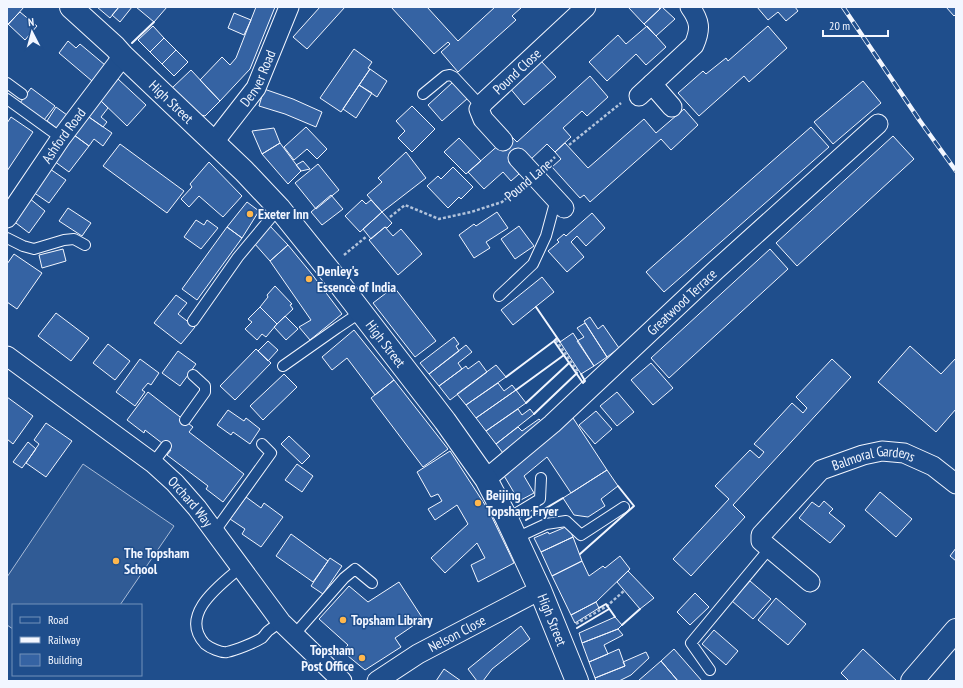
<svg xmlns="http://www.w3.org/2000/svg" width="963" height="688" font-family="'PT Sans Narrow',sans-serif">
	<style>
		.built { fill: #305b95; stroke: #a8bbd7 }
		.building { fill: #3563a3; stroke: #f2f6ff }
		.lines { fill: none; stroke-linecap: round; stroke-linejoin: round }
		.service-casing { stroke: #f2f6ff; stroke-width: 12 }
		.minor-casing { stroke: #f2f6ff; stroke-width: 21 }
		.tertiary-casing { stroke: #f2f6ff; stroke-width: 24 }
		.path { stroke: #b3c4dc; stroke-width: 2.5; stroke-dasharray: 3 2; stroke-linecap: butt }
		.service { stroke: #1f4e8c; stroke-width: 10 }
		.minor { stroke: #1f4e8c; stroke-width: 19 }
		.tertiary { stroke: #1f4e8c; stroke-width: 22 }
		.rail-casing { stroke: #f2f6ff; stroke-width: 4.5 }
		.rail { stroke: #1f4e8c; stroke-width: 3; stroke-dasharray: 9; stroke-linecap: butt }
		.wall { stroke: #f2f6ff; stroke-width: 2 }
		.poi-dot { fill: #ffb74d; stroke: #1f4e8c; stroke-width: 1.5 }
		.labels { text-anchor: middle; stroke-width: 3; stroke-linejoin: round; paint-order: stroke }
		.street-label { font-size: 14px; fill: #f2f6ff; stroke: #1f4e8c }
		.poi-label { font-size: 14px; font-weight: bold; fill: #f2f6ff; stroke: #1f4e8c; text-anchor: start }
	</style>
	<rect width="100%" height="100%" fill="#1f4e8c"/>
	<path class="built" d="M83 464 174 526 120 605H13V629L7 625V577Z"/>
	<path class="building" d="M7 7H24L7 26Z
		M97 7H119L110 18Z
		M119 7H132L120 22 112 15Z
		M136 7H167L154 22Z
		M256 7H275L250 69 220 101 200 80 222 57 230 65 236 58Z
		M320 7H345L307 49 293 37Z
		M391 7H427L458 41 495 7H522L512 16 516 20 458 72 441 52 450 44 448 42 434 54Z
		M628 7H658L660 9 644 24Z
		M662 7 675 19 656 36 644 24Z
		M757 7H795L798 11 786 21 778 12 768 20Z
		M946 7H956V14L954 16Z
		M20 12 37 26 25 40 8 24Z
		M234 13 251 20 244 35 228 28Z
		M153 26 164 38 150 52 138 40Z
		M647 26 666 47 646 65 636 54 607 81 589 62 618 35 626 44Z
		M768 26 787 48 749 82 744 76 699 116 678 93 703 71 706 74 726 58 728 61Z
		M164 38 176 50 162 64 150 52Z
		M68 41 76 48 80 44 105 65 92 81 59 53Z
		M354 49 372 62 368 68 370 69 341 112 320 98Z
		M176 50 188 62 174 76 162 64Z
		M540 60 556 77 524 105 509 87Z
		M370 69 387 81 377 97 359 85Z
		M191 70 220 101 205 116 197 114 172 88Z
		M590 76 608 97 587 116 582 111 563 128 571 137 555 152 547 144 530 160 523 153 511 164 519 174 511 181 503 172 484 189 468 172 510 135 517 142Z
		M118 79 146 105 127 126 99 99Z
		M863 81 881 103 833 144 814 122Z
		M453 82 468 98 442 121 428 105Z
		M359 85 372 93 356 118 343 109Z
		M31 88 55 106 44 120 20 103Z
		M264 89 293 99 322 112 316 127 285 114 259 106Z
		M99 99 108 108 101 117 107 122 103 127 86 115Z
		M412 106 435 129 412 152 398 138 405 131 396 121Z
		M56 107 67 115 58 129 47 121Z
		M684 109 698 125 671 150 661 139 590 202 584 195 580 198 552 167 561 159 555 152 565 143 588 168 644 119 656 133Z
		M86 115 112 133 103 146 94 139 89 146 74 135Z
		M11 117 33 132 7 171V123Z
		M306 127 327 149 317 159 307 149 294 160 284 147Z
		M811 127 829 147 664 292 646 272Z
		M274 128 280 143 262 154 252 131Z
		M74 135 89 146 69 172 54 161Z
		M893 136 914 159 797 266 776 243Z
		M459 138 481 161 466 174 444 152Z
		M280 143 301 171 288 184 262 154Z
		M120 144 184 191 167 213 103 166Z
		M406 152 426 178 382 212 367 195 382 182 378 178Z
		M303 161 310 169 301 171 296 165Z
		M209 162 242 196 223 217 199 196 189 207 181 199 192 187 190 184Z
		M318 164 339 190 316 209 295 183Z
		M453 167 473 187 461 199 459 197 448 208 427 186 438 176 441 179Z
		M50 169 66 180 49 203 33 192Z
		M331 195 343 209 322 225 311 212Z
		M29 198 45 211 29 233 12 220Z
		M362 200 366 204 371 200 382 212 360 232 345 216Z
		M247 202 259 211 242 238 227 227Z
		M68 208 91 223 82 236 59 221Z
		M382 212 392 223 387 228 385 227 371 239 363 229Z
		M497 212 508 228 486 242 490 248 474 258 459 235 474 224 476 226Z
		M592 213 605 228 586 246 577 236 571 242 584 257 567 272 548 251 559 242 557 240 564 234 566 236Z
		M196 220 204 225 207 220 218 228 201 249 184 237Z
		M269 225 288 245 270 261 254 243Z
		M519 226 534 246 515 259 501 239Z
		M227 227 242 238 197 300 182 289Z
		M385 227 393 236 401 229 422 254 398 275 369 240Z
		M288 245 311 273 342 314 310 340 299 327 311 320 270 261Z
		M63 249 66 261 42 268 39 255Z
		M770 249 788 269 669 378 651 358Z
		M14 254 42 273 17 309 7 302V264Z
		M542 277 554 292 513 325 501 310Z
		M275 286 292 304 290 305 293 309 277 324 260 307 268 297 267 295Z
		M394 287 436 341 415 357 373 303Z
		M176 295 187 303 178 314 195 327 181 344 154 323Z
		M260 307 277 324 266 337 262 334 257 340 245 329 252 322 248 319Z
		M56 313 89 338 71 361 38 336Z
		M285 316 298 329 286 340 274 327Z
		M590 317 598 329 603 325 619 348 607 357 584 321Z
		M585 323 607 357 594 366 577 341 584 337 577 328Z
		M354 330 394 380 375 395 347 358 332 370 322 357Z
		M573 333 594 366 581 374 560 342Z
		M454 337 459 344 456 346 459 351 429 374 420 363Z
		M268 341 278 350 268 361 258 351Z
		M108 344 130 361 115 380 93 363Z
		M466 345 472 352 458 363 462 369 439 386 429 374Z
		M910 346 941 374 956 358V409L936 432 878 382Z
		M256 349 271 363 235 400 220 386Z
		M178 351 196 364 180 386 162 373Z
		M140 359 159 373 151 385 148 383 142 390 145 392 135 406 116 392Z
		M832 359 851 377 733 505 745 517 691 576 673 559 729 499 715 486 750 450 759 458 764 452 754 444 792 403 803 413 807 408 796 397Z
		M479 361 487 372 450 400 439 386 466 366 468 369Z
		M651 363 673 388 653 405 631 380Z
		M496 365 506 377 466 405 457 394Z
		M284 374 297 387 263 420 250 406Z
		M394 380 448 449 423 467 371 398Z
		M498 383 504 391 512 385 516 390 476 418 466 405Z
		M516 390 526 403 486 431 476 418Z
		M148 392 193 427 189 432 244 474 223 502 206 489 208 486 167 455 171 450 145 430 144 433 127 420Z
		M617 392 634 412 617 426 600 406Z
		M7 397 33 416 13 444 7 439Z
		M518 409 522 415 530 409 534 414 496 444 486 431Z
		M228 410 244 421 246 418 260 429 250 444 233 432 231 435 217 425Z
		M596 411 612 429 595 444 579 425Z
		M571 415 607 470 571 493 547 457 524 476 534 493 519 501 503 474Z
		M539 419 545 425 506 457 496 444 518 427 522 431Z
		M46 423 72 441 46 477 26 463 39 444 34 440Z
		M289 436 310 456 302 464 281 444Z
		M28 442 36 449 22 468 13 462Z
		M450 451 489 511 514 563 478 582 471 565 485 558 477 543 445 573 431 558 468 524 457 505 435 520 428 509 442 501 438 494 431 497 417 472Z
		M297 464 313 476 302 492 285 480Z
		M607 470 618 486 601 499 605 506 588 517 574 515 563 498Z
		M880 492 912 519 896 537 865 510Z
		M246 497 261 508 264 503 283 517 261 547 242 534 245 529 230 519Z
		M824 501 833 509 829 513 845 526 830 543 799 518 812 502 819 507Z
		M568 526 573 537 541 552 534 538 548 532 549 534Z
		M291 534 328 561 313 582 276 556Z
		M573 537 582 561 552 576 541 552Z
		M956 548V561L950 556Z
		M620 556 630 569 596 602 571 615 552 576 582 561 589 576 603 566 605 568Z
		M330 558 342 566 323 594 311 586Z
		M628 571 654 598 640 609 617 582Z
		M750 581 771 599 753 619 732 601Z
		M399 582 423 619 395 638 401 647 365 670 342 651 348 645 319 619 349 586 368 602Z
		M695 593 709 607 690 625 677 612Z
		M776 598 806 624 788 645 758 620Z
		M596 602 599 608 575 623 571 615Z
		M615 617 622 625 618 629 582 643 579 633Z
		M521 626 530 639 492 669 483 681H477L468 669Z
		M618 629 623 635 604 645 608 654 589 662 582 643Z
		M714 630 738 651 726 665 702 644Z
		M619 649 625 666 595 678 589 662Z
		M674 649 702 681H678L661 661Z
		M863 649 897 681H849L841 673Z
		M646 652 649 658 631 675 619 681H596L595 678 625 666 623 662Z
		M661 661 678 681H638Z
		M444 669 461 681H436Z"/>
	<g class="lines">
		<defs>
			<path id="service" d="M7 83 22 94
				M423 94 445 76 450 75 454 77 481 106
				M7 99 61 138
				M7 238 23 246 34 249 64 240 74 239 85 245
				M499 296 533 264 546 236 556 199
				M193 321 238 257 279 208
				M283 366 337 328 361 312
				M185 420 205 392V386L193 375
				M153 463 166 446
				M507 519 540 499 541 478
				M215 531 271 453 262 444
				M516 538 546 524 566 521 581 535 624 507
				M240 568C220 585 178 615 205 644 210 648 221 653 227 652 236 650 254 643 262 638 264 636 266 633 268 631 272 628 276 625 281 622
				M294 635 344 578 355 569 372 583
				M710 670 691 643 769 549"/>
			<g id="minor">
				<path d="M652 84 672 107"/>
				<path d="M639 96 694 45C701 29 700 21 690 7"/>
				<path id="s1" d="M503 141 483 119 479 109 484 102 586 7"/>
				<path id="s2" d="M214 142 256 88 289 7"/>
				<path d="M518 158 564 208"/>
				<path id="s3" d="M7 218 61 138 123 56"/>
				<path id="s4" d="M7 356 153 463 175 483 197 508 281 622 342 681"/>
				<path id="s5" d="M486 479 552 424 716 270 878 124"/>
				<path id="s6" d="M810 582 761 541V535L821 470 863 455 882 451 904 453 933 466 956 484"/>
				<path id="s7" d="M377 681 418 654 540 590"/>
			</g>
			<g id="tertiary">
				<path id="s8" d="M71 7 115 47 123 56 244 171 279 208 328 269 445 421 486 479 507 519 540 590 577 681"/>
				<path d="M912 681 956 630"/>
			</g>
		</defs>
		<use href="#service" class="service-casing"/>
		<use href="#minor" class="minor-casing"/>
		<use href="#tertiary" class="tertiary-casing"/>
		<path class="path" d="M569 145 621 103
			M550 162 555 157
			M390 217 405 205 439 219 471 212 502 202 518 188
			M344 255 367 236
			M556 340 578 372
			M576 624 607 606 625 590"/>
		<use href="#service" class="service"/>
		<use href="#minor" class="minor"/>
		<use href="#tertiary" class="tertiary"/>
		<defs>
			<path id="rail" d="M843 7 920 121 956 171"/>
		</defs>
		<use href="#rail" class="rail-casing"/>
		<use href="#rail" class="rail"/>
		<path class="wall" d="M132 43 154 22
			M536 307 560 342
			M557 338 554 341 583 383
			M581 374 585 381 584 382
			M506 377 554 341
			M516 390 564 355
			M526 403 569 363
			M534 414 577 373
			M526 520 563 498
			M580 554 634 506 618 486
			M599 608 606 604 615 617
			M622 625 640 609
			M577 628 609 609"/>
	</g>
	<g class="poi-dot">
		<circle cx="250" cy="214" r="4"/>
		<circle cx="309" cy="279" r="4"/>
		<circle cx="478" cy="503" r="4"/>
		<circle cx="116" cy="561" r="4"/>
		<circle cx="343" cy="620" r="4"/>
		<circle cx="362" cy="658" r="4"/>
	</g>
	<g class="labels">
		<g class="street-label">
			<text dy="5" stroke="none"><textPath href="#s1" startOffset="94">Pound Close</textPath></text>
			<text dy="5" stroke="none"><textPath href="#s2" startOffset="78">Denver Road</textPath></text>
			<text dy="5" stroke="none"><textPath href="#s8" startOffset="138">High Street</textPath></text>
			<text dy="5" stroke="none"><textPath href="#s3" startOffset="100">Ashford Road</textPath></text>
			<text transform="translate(528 180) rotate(-40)" y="5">Pound Lane</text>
			<text dy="5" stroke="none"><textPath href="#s5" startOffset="264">Greatwood Terrace</textPath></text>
			<text dy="5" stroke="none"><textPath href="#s8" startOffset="462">High Street</textPath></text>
			<text dy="5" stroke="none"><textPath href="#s6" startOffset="213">Balmoral Gardens</textPath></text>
			<text dy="5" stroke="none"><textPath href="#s4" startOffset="235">Orchard Way</textPath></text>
			<text dy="5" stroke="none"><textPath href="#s8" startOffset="786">High Street</textPath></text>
			<text dy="5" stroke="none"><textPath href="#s7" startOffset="93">Nelson Close</textPath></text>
		</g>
		<g class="poi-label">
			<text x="258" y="219">Exeter Inn</text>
			<text x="317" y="276">Denley's<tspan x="317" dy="16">Essence of India</tspan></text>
			<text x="486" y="500">Beijing<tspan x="486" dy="16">Topsham Fryer</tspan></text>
			<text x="124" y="558">The Topsham<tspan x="124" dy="16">School</tspan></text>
			<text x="351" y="625">Topsham Library</text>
			<text x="354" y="655" text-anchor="end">Topsham<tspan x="354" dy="16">Post Office</tspan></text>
		</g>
	</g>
	<rect width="963" height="688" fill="none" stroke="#f2f6ff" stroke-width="16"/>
	<rect x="12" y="604" width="130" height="72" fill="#1f4e8c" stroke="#7391ba"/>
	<rect x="20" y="617" width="20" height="6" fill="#1f4e8c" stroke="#7391ba"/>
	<text x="48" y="624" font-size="12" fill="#f2f6ff">Road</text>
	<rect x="20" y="637" width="20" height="6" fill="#f2f6ff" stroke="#7391ba"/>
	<text x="48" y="644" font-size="12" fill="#f2f6ff">Railway</text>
	<rect x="20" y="654" width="20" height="12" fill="#3563a3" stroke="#7391ba"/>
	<text x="48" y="664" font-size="12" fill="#f2f6ff">Building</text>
	<g transform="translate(32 32) rotate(354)" stroke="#1f4e8c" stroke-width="3" paint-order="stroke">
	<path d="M0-3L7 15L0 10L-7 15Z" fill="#f2f6ff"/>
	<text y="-6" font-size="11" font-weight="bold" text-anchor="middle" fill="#f2f6ff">N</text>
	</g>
	<path d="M823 30v6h65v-6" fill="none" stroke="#f2f6ff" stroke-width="2"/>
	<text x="829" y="30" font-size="12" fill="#f2f6ff" stroke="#1f4e8c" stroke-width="3" paint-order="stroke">20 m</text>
</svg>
